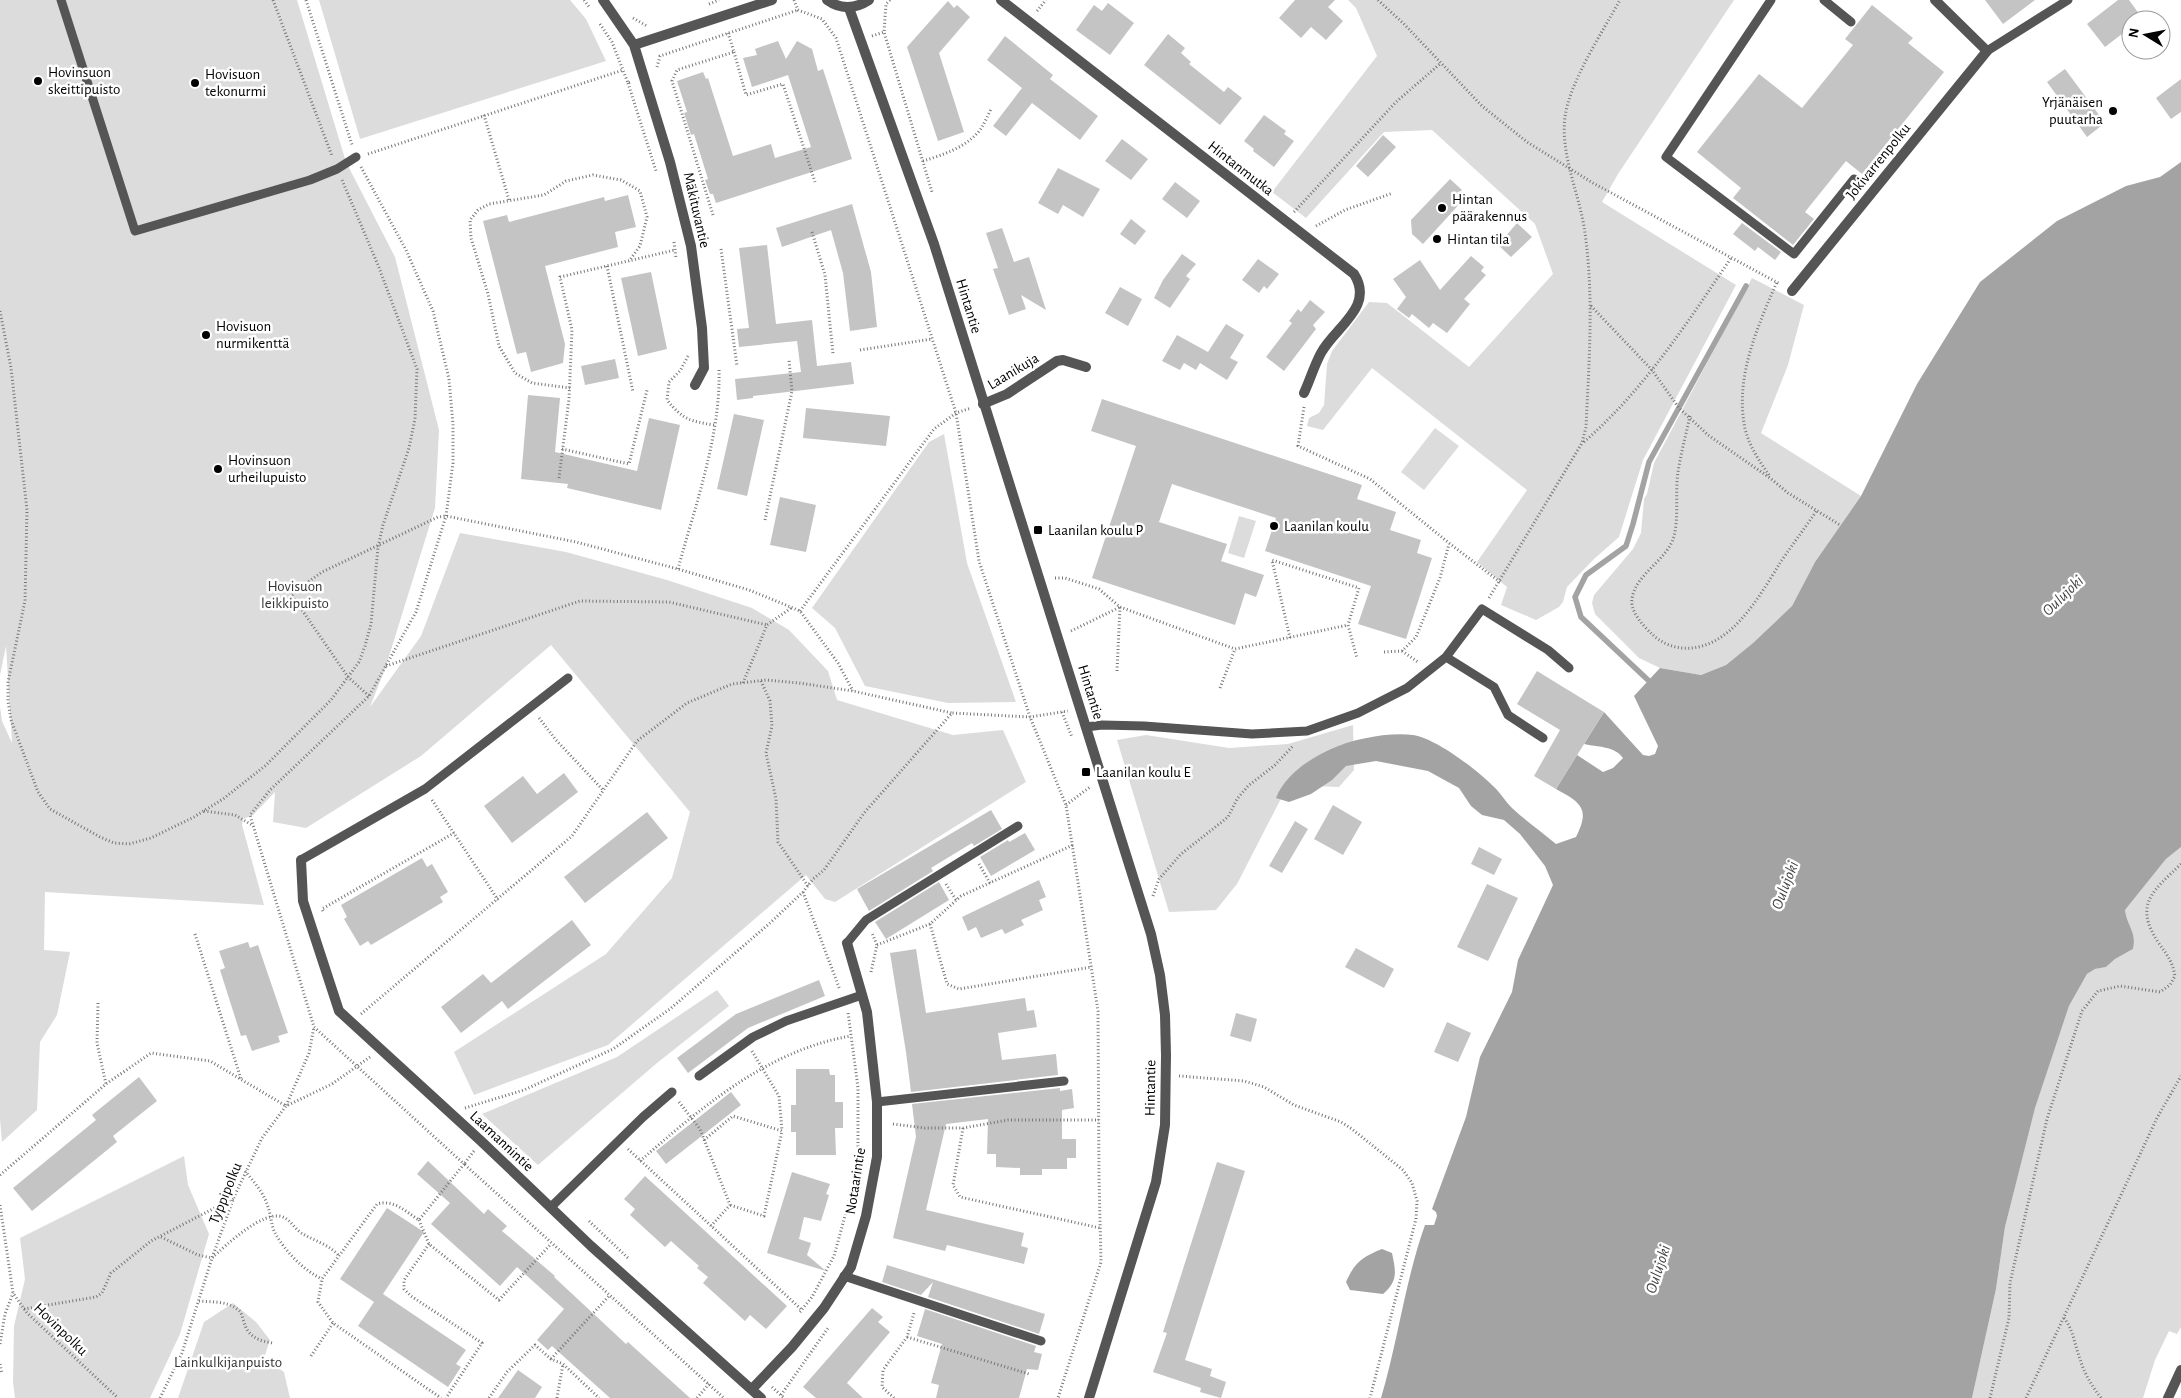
<svg xmlns="http://www.w3.org/2000/svg" width="2181" height="1398" font-family="'Alegreya Sans',sans-serif">
	<style>
		.green { fill: #dcdcdc }
		.water { fill: #a3a3a3 }
		.lines { fill: none; stroke-linecap: round; stroke-linejoin: round }
		.stream { stroke: #a3a3a3; stroke-width: 5.5 }
		.building { fill: #c4c4c4 }
		.path { stroke: #777; stroke-width: 3; stroke-dasharray: 1 2.5; stroke-linecap: butt }
		.service { stroke: #555; stroke-width: 9 }
		.minor { stroke: #555; stroke-width: 10 }
		.tertiary { stroke: #555; stroke-width: 10 }
		.poi-dot { fill: #000; stroke: #fff; stroke-width: 2 }
		.labels { text-anchor: middle; stroke-width: 5; stroke-linejoin: round; paint-order: stroke }
		.poi-label { font-size: 15px; fill: #000; stroke: #fff; text-anchor: start }
		.street-label { font-size: 15px; fill: #000; stroke: #fff }
		.park-label { font-size: 15px; fill: #333; stroke: #fff }
		.water-label { font-size: 16px; font-style: italic; fill: #444; stroke: #fff }
	</style>
	<rect width="100%" height="100%" fill="#fff"/>
	<path class="green" d="M0 0H297L346 162 395 257 439 430 435 508 386 666 370 707 421 636 460 533 566 552 667 580 752 608 789 630 828 671 837 700 953 735 1003 730 1026 782 835 902 825 899 806 875 608 1045 474 1095 454 1052 606 954 672 878 690 812 551 645 421 756 306 828 273 822 275 792 253 815 243 819 242 825 264 905 45 892 44 950 70 952 57 1015 40 1042 37 1110 2 1142 0 1119V707L2 721 12 743 6 646 0 675Z
		M319 0H570L586 19 606 61 360 139Z
		M1348 0H1734L1618 174 1602 202 1736 285 1643 460 1619 537 1594 559 1567 587 1563 602 1559 607 1536 620 1501 605 1507 587 1477 562 1527 490 1372 368 1323 430 1307 426 1309 418 1319 413 1324 405 1327 364 1332 351 1369 302 1387 303 1469 367 1553 274 1535 224 1432 130 1384 132 1306 218 1272 192 1377 56 1356 8Z
		M1752 278 1804 305 1788 365 1761 433 1861 496 1815 562 1792 606 1753 643 1726 665 1701 675 1660 668 1639 658 1595 614 1592 603 1594 595 1633 549 1641 533 1644 499 1647 494 1654 463Z
		M1435 428 1459 446 1424 490 1401 472Z
		M944 434 967 563 1016 702 948 703 865 686 835 628 812 608 929 442Z
		M1239 516 1256 521 1244 558 1228 553Z
		M1353 725 1354 770 1339 787 1288 785 1237 884 1216 910 1169 912 1117 740 1146 735 1229 748 1288 744Z
		M2181 847V1327L2177 1334 2169 1331 2155 1360 2143 1398H1972L1996 1289 2005 1227 2035 1107 2069 1006 2087 974 2095 969 2106 967 2115 959 2133 949C2137 932 2127 926 2125 910L2166 859Z
		M717 990 729 1006 657 1063 538 1165 482 1114 617 1057Z
		M184 1156 188 1185 209 1234 180 1334 150 1398H15L13 1382 14 1326 25 1279 20 1238Z
		M233 1303 256 1322 270 1340 264 1358 284 1372 290 1398H178L204 1322Z"/>
	<path class="water" d="M2181 162V847L2166 859 2125 910C2127 926 2137 932 2133 949L2115 959 2106 967 2095 969 2087 974 2069 1006 2035 1108 2005 1227 1996 1289 1972 1398H1381C1398 1341 1405 1281 1425 1225H1434L1437 1216 1436 1212 1432 1209 1466 1117 1480 1057 1512 992 1518 960 1553 885 1545 866 1520 834 1504 820 1482 815 1471 806 1459 788 1428 771 1376 761 1346 766 1332 780 1311 794 1289 802 1276 798C1285 775 1309 759 1331 749 1353 739 1388 732 1413 735 1435 738 1476 769 1492 785 1500 792 1505 801 1512 808 1526 821 1542 832 1556 844L1576 837C1590 809 1582 803 1556 789L1577 755 1603 772 1613 768 1623 758C1615 746 1597 747 1584 744L1604 712 1643 755 1649 756 1655 754 1658 746 1634 696 1660 668 1701 675 1726 665 1753 643 1792 606 1815 562 1861 496 1917 384 1980 282 2057 221 2126 186 2160 177Z
		M1382 1249 1392 1253C1396 1272 1398 1281 1383 1294L1350 1290 1346 1282C1355 1262 1362 1257 1382 1249Z"/>
	<g class="lines">
		<path class="stream" d="M1649 681 1581 617 1575 597 1586 575 1626 546 1633 524 1649 462 1746 286"/>
	</g>
	<path class="building" d="M1295 0H1335L1328 7 1343 21 1326 40 1311 27 1301 38 1279 18Z
		M1985 0H2035L2003 24Z
		M2118 0H2129L2142 18 2131 20V27L2105 47 2087 24Z
		M948 1 954 8 957 5 970 17 939 53 964 132 938 141 907 47Z
		M1108 3 1134 23 1110 55 1076 30 1094 5 1102 11Z
		M1872 5 1913 38 1908 43 1944 72 1862 174 1846 161 1805 212 1814 219 1793 245 1733 198 1741 188 1697 152 1759 74 1802 108 1853 45 1845 39Z
		M1168 34 1185 48 1181 53 1191 62 1189 64 1224 92 1228 87 1242 98 1220 125 1144 65Z
		M1005 36 1053 75 1050 79 1098 116 1080 140 1032 103 1006 136 993 126 1022 88 987 60Z
		M778 41 786 59 797 41 812 49 818 71 823 69 852 159 716 203 713 194H710L705 180 708 179 694 134 691 135 684 113 687 112 677 81 703 72 706 79 708 78 733 156 771 144 775 158 811 147 788 75 752 87 743 58 757 55 755 49Z
		M2065 69 2105 123 2087 137 2047 82Z
		M2181 79V112L2171 119 2156 98Z
		M1264 115 1286 131 1284 134 1294 141 1274 167 1253 151 1254 149 1244 141Z
		M1383 135 1396 147 1368 177 1356 166Z
		M1122 139 1148 159 1131 180 1105 161Z
		M1058 168 1100 189 1083 217 1063 205 1058 214 1038 203Z
		M1450 179 1462 190 1458 194 1464 199 1423 244 1412 234 1411 220Z
		M1175 182 1200 201 1187 218 1162 199Z
		M628 195 636 227 615 232 618 247 545 266 565 344 563 363 531 372 526 352 517 354 483 221 507 215 509 222 604 197 605 201Z
		M852 204 871 272 877 327 850 331 843 273 831 230 782 247 776 228Z
		M1131 219 1146 231 1135 245 1120 234Z
		M1517 223 1532 237 1511 257 1498 245Z
		M1742 223 1781 252 1775 260 1758 247 1755 251 1733 234Z
		M1002 228 1014 262 1029 257 1046 310 1021 295 1026 309 1009 315 993 269 998 268 986 233Z
		M767 245 776 324 812 320 817 366 851 362 854 384 753 396V398L737 400 735 379 801 372 797 341 739 347 737 329 749 328 739 248Z
		M1182 254 1196 264 1186 276 1190 279 1170 308 1154 298 1163 280Z
		M1471 256 1484 267 1481 271 1486 275 1464 299 1470 304 1447 333 1433 323 1429 328 1412 314 1409 318 1397 309 1406 297 1393 279 1420 260 1440 290Z
		M1258 259 1279 274 1267 289 1264 286 1259 293 1242 280Z
		M651 272 667 349 638 356 621 278Z
		M1120 287 1142 299 1128 326 1105 313Z
		M1310 300 1325 312 1313 325 1316 329 1284 371 1266 357 1292 323 1289 321 1298 309 1301 312Z
		M1226 324 1244 335 1230 358 1238 362 1227 380 1200 363 1196 370 1184 363 1180 370 1162 361 1177 335 1208 352Z
		M615 359 619 378 585 385 581 366Z
		M528 395 560 398 555 452 637 471 649 418 680 425 661 510 567 488 568 484 521 479Z
		M1102 399 1362 485 1357 499 1396 512 1390 530 1421 540 1417 553 1432 558 1406 639 1358 624 1371 586 1265 551 1276 518 1172 484 1159 522 1227 544 1221 561 1264 575 1256 597 1245 593 1235 625 1092 578 1136 446 1091 431Z
		M806 408 890 416 886 446 803 438Z
		M734 414 764 420 747 496 717 489Z
		M780 497 816 505 806 552 770 545Z
		M1537 671 1604 712 1556 789 1534 776 1560 730 1517 704Z
		M564 773 578 792 512 843 484 806 523 776 537 794Z
		M1333 805 1362 822 1343 855 1314 839Z
		M991 810 1002 829 974 846 972 843 931 868 933 871 869 911 857 889Z
		M647 812 668 838 585 903 564 877Z
		M1295 821 1308 829 1282 873 1269 866Z
		M1025 833 1035 850 991 876 980 857 1008 840 1009 842Z
		M1479 847 1502 859 1494 875 1471 864Z
		M422 858 427 867 432 864 448 892 440 897 443 902 371 945 368 941 360 946 344 919 347 917 341 905Z
		M1039 880 1046 897 1039 900 1043 910 1021 920 1024 925 1005 934 1002 929 981 938 976 927 968 931 962 917Z
		M939 882 949 900 886 939 875 922Z
		M1487 884 1518 898 1488 961 1457 947Z
		M572 920 591 945 508 1009 502 1001 461 1033 441 1007 483 974 491 983Z
		M248 942 250 948 258 945 288 1033 278 1036 280 1042 252 1051 246 1035 241 1036 220 970 225 968 219 951Z
		M1356 948 1394 969 1384 988 1345 967Z
		M916 949 926 1013 1025 998 1027 1011 1034 1010 1037 1027 998 1033 1002 1060 1056 1054 1058 1075 911 1092 906 1052 890 953Z
		M819 980 825 996 748 1028 688 1073 677 1058 736 1014Z
		M1236 1013 1257 1019 1251 1042 1230 1036Z
		M1447 1022 1471 1033 1458 1062 1434 1052Z
		M796 1069H829L830 1075H835V1102H843V1128H835L836 1155H796V1132H791V1105H796Z
		M139 1077 157 1101 113 1136 117 1142 32 1211 13 1188 96 1120 92 1115Z
		M1060 1088V1091L1072 1089 1074 1108 1062 1110V1139H1076V1158H1067V1169H1042V1175H1020V1168L996 1167V1154H987L988 1119 946 1124 926 1210 1024 1233 1021 1246 1028 1248 1024 1264 947 1245 945 1251 893 1238 916 1137 912 1104Z
		M731 1092 741 1105 666 1164 656 1151Z
		M428 1161 484 1214 488 1209 507 1226 502 1231 555 1276 554 1277 626 1344 628 1342 690 1398H610L552 1346 548 1350 537 1340 564 1309 517 1267 500 1286 431 1224 450 1203 417 1174Z
		M1217 1162 1245 1171 1185 1360 1212 1369 1210 1376 1226 1382 1221 1398 1200 1392 1201 1388 1153 1372 1167 1333 1163 1332Z
		M792 1172 830 1184 826 1194 829 1195 821 1221 804 1217 799 1239 811 1243 807 1255 826 1271 767 1253Z
		M645 1176 787 1306 766 1329 750 1315 745 1321 703 1283 708 1277 697 1268 699 1266 671 1241 665 1247 630 1215 635 1209 624 1199Z
		M387 1208 424 1232 383 1294 466 1350 456 1364 461 1367 448 1387 358 1326 374 1302 340 1279Z
		M887 1265 1045 1314 1039 1334 928 1297 933 1282 921 1295 882 1282Z
		M872 1308 883 1317 878 1322 890 1332 847 1383 863 1398H816L803 1387Z
		M925 1309 1036 1346 1034 1352 1042 1354 1038 1370 1027 1369 1019 1398H936L939 1385 931 1383 942 1344 917 1336Z
		M518 1370 542 1387 535 1398H498Z"/>
	<g class="lines">
		<path class="path" d="M273 0 332 156
			M306 0 352 145
			M584 0 590 8
			M794 0 798 10 822 19 836 38 956 413 979 561 1030 717 1066 805 1098 1011 1099 1178 1101 1262 1058 1398
			M890 0 886 4 884 32 932 192
			M1378 0 1404 24 1482 106 1527 142 1593 183 1780 284
			M709 4 719 0
			M1037 11 1046 0
			M633 18 647 26
			M600 24 612 42 623 70
			M872 36 884 32
			M734 52 746 95 783 84 815 182
			M657 67 660 56 798 10
			M628 83 656 171
			M484 115 509 200
			M368 154 623 70 628 83 631 82
			M923 161C943 155 970 146 982 127 985 122 988 115 991 109
			M361 167 406 250 433 311 449 379 453 425V463L446 516 416 612 369 696 270 790 250 815 314 1027 464 1164 419 1220C405 1211 393 1199 377 1204L322 1279 318 1302 333 1323 441 1398
			M1294 212 1396 102 1441 63
			M713 215 672 81 677 70 734 52 728 33
			M1316 226 1345 210 1393 193
			M812 232 825 275 833 354
			M674 242 676 258
			M721 249 737 366
			M607 266 633 392
			M1591 306 1652 370 1679 408 1708 435 1770 478 1788 493 1840 525
			M0 311 11 368 27 510 25 601 8 682V701L11 720 38 792 50 809 100 837 114 843 129 844 151 838 194 817 223 799 265 766 331 700 359 662 365 646 371 624 378 547 383 525 409 448 415 419 417 369 378 265 342 180
			M860 350 932 339
			M688 356 680 371 669 382 667 400C683 420 690 421 714 425
			M570 388 532 383 515 373 499 346 488 294 471 238 470 220 478 210 489 204 544 195 566 181 593 175 621 180 640 191 647 217 640 246 629 261
			M1304 407 1298 446 1370 479 1449 543 1500 582
			M1690 416C1686 434 1681 453 1678 472 1675 493 1679 516 1674 536 1668 560 1635 574 1632 599 1630 611 1643 626 1652 634 1660 642 1671 647 1682 648 1729 652 1759 597 1780 563 1792 545 1805 528 1817 510
			M1584 442C1644 390 1687 323 1731 258
			M562 449 629 464 647 390
			M1769 475C1758 459 1747 443 1744 423 1736 375 1758 325 1777 282
			M559 478 569 399 572 330 560 277 675 250
			M765 520 792 391 789 360
			M678 569C695 506 721 435 719 369
			M1055 578H1065L1099 589 1120 607 1235 649 1348 625 1357 658
			M1489 598 1582 443 1586 427C1589 362 1594 297 1585 233 1580 195 1560 155 1565 117 1569 83 1603 31 1620 0
			M800 611 934 429 956 413 971 408
			M1071 631 1120 607
			M1290 638 1272 560 1359 588 1348 625
			M1402 651 1418 662
			M1384 652 1402 651 1416 637 1440 578 1449 544
			M386 666 580 601 669 602 767 625
			M1117 671 1120 607
			M761 681 770 701 772 726 766 753 776 799 778 842 808 886
			M743 683 767 625 791 608
			M1220 688 1235 649
			M369 696 348 677 291 594 322 572 438 517 446 516 576 542 678 569 749 590 781 603 800 611 838 663 853 691
			M1062 712 1072 737
			M539 718 556 740 603 790
			M432 800 498 900
			M1066 805 1090 787
			M204 811 235 815 252 825
			M979 864 990 883
			M946 884 956 900
			M803 892 840 990
			M1153 896 1159 879 1181 854 1228 817 1237 799 1248 786 1275 765 1293 746
			M323 911 322 909 454 833
			M930 924 947 984 959 989 1092 967
			M195 934 241 1079
			M877 945 930 924 961 896 1073 845
			M871 972 877 945 872 933
			M98 1003 97 1043 106 1084
			M361 1014 572 836 637 741 687 703 732 684 766 680 799 683 853 691 952 713
			M752 1051 779 1096 782 1131
			M1179 1076 1244 1081 1264 1087 1294 1105 1341 1122 1352 1129 1403 1170 1412 1183 1417 1201 1416 1219 1370 1398
			M679 1102 700 1129 730 1205 711 1226
			M465 1108 524 1090 613 1049 670 1009 770 923 803 892 813 879 824 870 864 813 952 713 1030 717 1068 711
			M893 1124 925 1128H963L1008 1120H1099
			M963 1128 953 1185 960 1197 1100 1228
			M704 1140 733 1116 782 1131 764 1216 730 1205
			M628 1149 802 1310
			M474 1151 464 1164 724 1398
			M640 1161C702 1107 768 1050 851 1036
			M245 1171C254 1182 264 1193 268 1207 271 1215 271 1225 275 1233 285 1251 303 1270 322 1279
			M0 1175 106 1084 151 1053 210 1061 286 1106 309 1053 314 1027
			M0 1205 13 1293 27 1313 118 1398
			M419 1220 429 1244 499 1300 551 1244
			M589 1221 628 1258
			M161 1237 198 1255 212 1258C225 1246 264 1209 283 1217 291 1220 295 1230 303 1234 315 1241 330 1245 339 1256
			M429 1244 404 1280V1289L411 1296 482 1343 446 1398
			M199 1301C211 1302 227 1301 237 1309 242 1312 242 1317 244 1322 248 1337 259 1341 273 1343
			M24 1309 96 1297 102 1293 111 1273 151 1241 234 1198
			M800 1312 812 1297 834 1256 858 1168V1088L848 1012
			M2064 1318C2073 1329 2075 1346 2080 1359 2084 1373 2092 1386 2101 1398
			M907 1337 1029 1374
			M0 1344 5 1314 13 1293
			M311 1356 333 1323
			M551 1359 609 1296
			M0 1364 2 1374
			M772 1387 784 1398
			M781 1395 828 1328
			M160 1398 182 1353 212 1258 234 1197 262 1138 286 1106 332 1084 370 1057
			M489 1398 507 1372 535 1345 551 1359 563 1364 599 1398
			M557 1398 563 1364
			M697 1398 709 1384
			M894 1398 882 1387 883 1370 907 1337 914 1313
			M1990 1398 2009 1318 2010 1283 2047 1119 2082 1011 2098 991 2120 986 2160 992 2170 985 2175 976C2172 960 2167 955 2158 942 2133 904 2154 890 2181 864
			M2026 1398 2157 1118 2181 1076"/>
		<path class="service" d="M61 0 135 231 310 180 337 169 356 157
			M1771 0 1666 157 1794 254 1854 179
			M1824 0 1851 22
			M1987 51 2068 0
			M1446 657 1494 687 1508 715 1543 738
			M1086 727 1102 725 1144 726 1252 734 1307 731 1358 713 1407 688 1446 657 1482 609 1548 650 1569 668
			M301 860 425 789 568 678
			M847 943 866 920 1018 826
			M699 1076 753 1037 786 1021 862 995
			M877 1102 1064 1081
			M551 1207 643 1117 672 1092
			M844 1276 1041 1341"/>
		<path class="minor" d="M603 0 634 45
			M1001 0 1354 274C1375 307 1335 327 1321 353 1314 366 1310 380 1304 393
			M1792 291 1987 51 1935 0
			M695 385 704 368 702 328 691 246 670 162 634 45 772 0
			M983 404 1007 394 1057 361 1063 360 1086 367
			M301 860 303 901 339 1011 481 1141 591 1246 761 1398
			M752 1389 792 1347 824 1308 851 1267 866 1216 877 1157V1102L867 1012 847 943"/>
		<path class="tertiary" d="M827 0C841 10 855 9 869 0
			M849 8 934 244 1122 842 1151 934 1160 975 1165 1015 1166 1055 1165 1125 1156 1182 1089 1398
			M2168 1398 2181 1370"/>
	</g>
	<g class="poi-dot">
		<circle cx="38" cy="81" r="5"/>
		<circle cx="195" cy="83" r="5"/>
		<circle cx="2113" cy="111" r="5"/>
		<circle cx="1442" cy="208" r="5"/>
		<circle cx="1437" cy="239" r="5"/>
		<circle cx="206" cy="335" r="5"/>
		<circle cx="218" cy="469" r="5"/>
		<circle cx="1274" cy="526" r="5"/>
		<rect x="1033" y="525" width="10" height="10" rx="2.5"/>
		<rect x="1081" y="767" width="10" height="10" rx="2.5"/>
	</g>
	<g class="labels">
		<g class="poi-label">
			<text x="48" y="77">Hovinsuon<tspan x="48" dy="17">skeittipuisto</tspan></text>
			<text x="205" y="79">Hovisuon<tspan x="205" dy="17">tekonurmi</tspan></text>
			<text x="2103" y="107" text-anchor="end">Yrjänäisen<tspan x="2103" dy="17">puutarha</tspan></text>
			<text x="1452" y="204">Hintan<tspan x="1452" dy="17">päärakennus</tspan></text>
			<text x="1447" y="244">Hintan tila</text>
			<text x="216" y="331">Hovisuon<tspan x="216" dy="17">nurmikenttä</tspan></text>
			<text x="228" y="465">Hovinsuon<tspan x="228" dy="17">urheilupuisto</tspan></text>
			<text x="1284" y="531">Laanilan koulu</text>
			<text x="1048" y="535">Laanilan koulu P</text>
			<text x="1096" y="777">Laanilan koulu E</text>
		</g>
		<g class="street-label">
			<text transform="translate(1878 161) rotate(-51)" y="5">Jokivarrenpolku</text>
			<text transform="translate(1241 168) rotate(38)" y="5">Hintanmutka</text>
			<text transform="translate(697 210) rotate(77)" y="5">Mäkituvantie</text>
			<text transform="translate(969 306) rotate(73)" y="5">Hintantie</text>
			<text transform="translate(1013 371) rotate(-31)" y="5">Laanikuja</text>
			<text transform="translate(1091 692) rotate(73)" y="5">Hintantie</text>
			<text transform="translate(1150 1088) rotate(-89)" y="5">Hintantie</text>
			<text transform="translate(502 1141) rotate(43)" y="5">Laamannintie</text>
			<text transform="translate(855 1181) rotate(-81)" y="5">Notaarintie</text>
			<text transform="translate(225 1193) rotate(-68)" y="5">Typpipolku</text>
			<text transform="translate(61 1329) rotate(44)" y="5">Hovinpolku</text>
		</g>
		<g class="park-label">
			<text x="295" y="591">Hovisuon<tspan x="295" dy="17">leikkipuisto</tspan></text>
			<text x="228" y="1367">Lainkulkijanpuisto</text>
		</g>
		<g class="water-label">
			<text transform="translate(2062 595) rotate(-44)" y="6">Oulujoki</text>
			<text transform="translate(1784 885) rotate(-69)" y="6">Oulujoki</text>
			<text transform="translate(1657 1269) rotate(-72)" y="6">Oulujoki</text>
		</g>
	</g>
	<g transform="translate(2146 35) rotate(280)"><circle r="24" fill="#ffffff" stroke="#999999"/>
	<path d="M0-4L9 19L0 12L-9 19Z" fill="#000000"/>
	<text y="-8" font-size="14" font-weight="bold" text-anchor="middle" fill="#000000">N</text>
	</g>
</svg>
